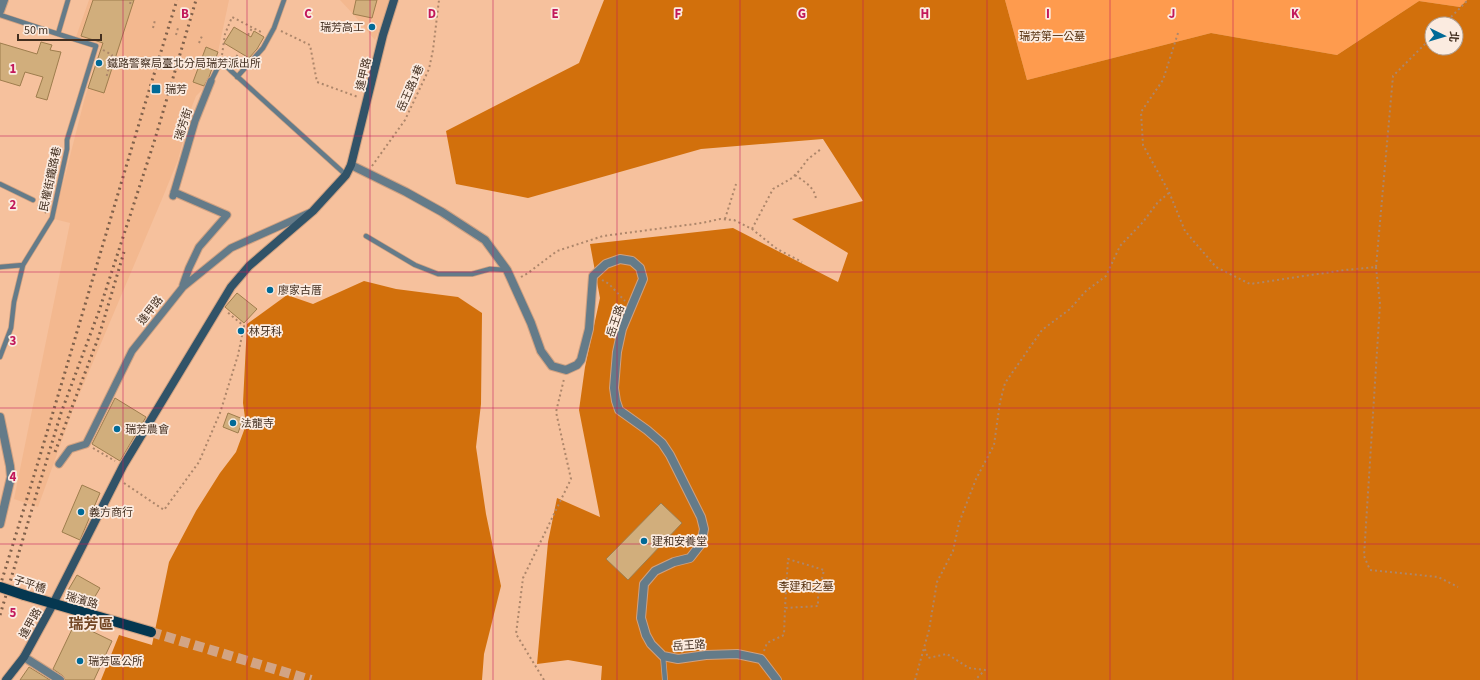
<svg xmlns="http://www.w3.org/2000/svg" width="1480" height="680" font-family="'Source Sans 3','Noto Sans TC',sans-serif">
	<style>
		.built { fill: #f3b88f }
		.green { fill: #fe9b4e }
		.forest { fill: #d2700c; fill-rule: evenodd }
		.building { fill: #d1ae7c; stroke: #9e7d4d }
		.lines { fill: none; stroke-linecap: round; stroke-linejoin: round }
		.primary-tunnel { stroke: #d2a484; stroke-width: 10; stroke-dasharray: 10 5; stroke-linecap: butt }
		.service-casing { stroke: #cfa182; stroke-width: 6 }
		.pedestrian-casing { stroke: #cfa182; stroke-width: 9 }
		.minor-casing { stroke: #cfa182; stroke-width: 10 }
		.tertiary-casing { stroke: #cfa182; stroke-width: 10 }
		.secondary-casing { stroke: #cfa182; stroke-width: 10 }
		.primary-casing { stroke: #cfa182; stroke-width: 12 }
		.path { stroke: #ad866a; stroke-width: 2; stroke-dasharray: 2 3; stroke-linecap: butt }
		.service { stroke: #647b89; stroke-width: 4.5 }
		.pedestrian { stroke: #647b89; stroke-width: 7 }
		.minor { stroke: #647b89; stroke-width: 8 }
		.tertiary { stroke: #647b89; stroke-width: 8 }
		.secondary { stroke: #315368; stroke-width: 8 }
		.primary { stroke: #053750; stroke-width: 10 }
		.rail { stroke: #80614b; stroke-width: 3; stroke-dasharray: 2 4; stroke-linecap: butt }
		.primary-bridge-casing { stroke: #cfa182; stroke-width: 12; stroke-linecap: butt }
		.primary-bridge { stroke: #053750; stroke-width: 10 }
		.grid { fill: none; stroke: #c2185b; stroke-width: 1; stroke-opacity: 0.55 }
		.poi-dot { fill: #006a97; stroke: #fbebe0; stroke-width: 1.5 }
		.labels { text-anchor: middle; stroke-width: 3.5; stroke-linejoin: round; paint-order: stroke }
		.poi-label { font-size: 11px; fill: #432f20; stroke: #fbebe0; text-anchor: start }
		.park-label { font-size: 11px; fill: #522b08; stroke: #fbebe0 }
		.street-label { font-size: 11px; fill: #432f20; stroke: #fbebe0 }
		.district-label { font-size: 15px; font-weight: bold; fill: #734725; stroke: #fbebe0 }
		.grid-label { font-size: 13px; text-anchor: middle; font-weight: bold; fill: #c2185b; stroke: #fbebe0; stroke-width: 3.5; stroke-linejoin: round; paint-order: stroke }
	</style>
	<rect width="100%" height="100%" fill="#f6c19d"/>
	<path class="built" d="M89 0H229L218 52 205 87 196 96 191 109 178 160 162 199 74 407 38 507 14 499 70 223 54 219 84 101 100 47 76 37Z
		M340 0H391L375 40 353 14Z"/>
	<path class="green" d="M1005 0H1467L1460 7 1419 1 1337 55 1211 33 1027 80Z"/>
	<path class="forest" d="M604 0H1005L1027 80 1211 33 1337 55 1419 1 1460 7 1467 0H1480V680H601L602 666 568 660 537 664 548 542 557 498 600 517 579 410 585 367 600 298 590 244 733 228 838 282 848 253 792 219 863 201 823 139 701 149 528 198 456 184 446 131 579 63ZM1432 24H1456V48H1432Z
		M364 281 396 289 458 297 482 313 481 404 476 447 486 514 501 586 484 654 482 680H101L119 635 152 645 169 562 196 511 220 473 236 452 246 425 243 403 247 324 287 295 313 304Z"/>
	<path class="building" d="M93 0H134L104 93 88 88 103 43 81 36Z
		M356 0H377L372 18 353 14Z
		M234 27 251 37 254 31 264 37 257 49 249 58 224 43Z
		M41 42 52 45 50 50 61 52 47 100 36 97 43 77 25 72 20 86 0 80V43L37 54Z
		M206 47 218 52 209 77 204 86 193 82Z
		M237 293 257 309 244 323 225 307Z
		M115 398 146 417 120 461 92 444Z
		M228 413 243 419 238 433 223 427Z
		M82 485 100 493 80 540 62 532Z
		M661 503 682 523 628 580 606 559Z
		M77 575 100 588 90 605 67 592Z
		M75 623 112 641 94 680H65L63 676 53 669Z
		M29 667 50 680H20Z"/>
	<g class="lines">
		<path class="primary-tunnel" d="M151 632 311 680"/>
		<defs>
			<path id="service" d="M0 15 58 34 68 0
				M237 77 263 48 274 28 284 0
				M211 81 221 61 230 70 346 175
				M0 184 33 200
				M366 236 415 265 438 274H472L490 269 507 270
				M0 267 23 265
				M0 357 11 328 14 302 23 265 52 218 67 149V140L96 46 58 34
				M663 656 665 680"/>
			<path id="pedestrian" d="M174 192 227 215 199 247 189 268 183 285
				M173 196 195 121 211 81
				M59 464 70 449 86 444 132 351 183 287 231 248 309 213"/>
			<path id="minor" d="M0 417 10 466 11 477 0 524
				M24 657 60 680"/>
			<path id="tertiary" d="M0 11 4 0
				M351 165 406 192 442 212 485 240 507 270 531 323 541 351 552 366 566 370 577 365 581 360 589 329 593 276 606 264 620 259 632 261 640 268 643 279 622 329 617 352 614 388 616 401 619 410 647 430 662 443 670 455 701 517 704 529 701 544 690 558 674 562 655 571 644 584 641 618 646 635 651 644 663 656 678 659 706 655 737 654 761 659 777 680"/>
			<path id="secondary" d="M6 680 24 657 53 604 123 466 231 287 249 266 313 211 346 175 351 165 383 35 394 0"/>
			<path id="primary" d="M24 595 151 632"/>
		</defs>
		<use href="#service" class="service-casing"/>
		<use href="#pedestrian" class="pedestrian-casing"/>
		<use href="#minor" class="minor-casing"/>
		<use href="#tertiary" class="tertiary-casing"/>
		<use href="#secondary" class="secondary-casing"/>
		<use href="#primary" class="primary-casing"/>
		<path class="path" d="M130 4 131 0
			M1444 24 1468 0
			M153 28 155 20
			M281 31 310 45 317 82 358 97
			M1178 33 1163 80 1141 112 1143 145 1169 192 1185 231 1216 267 1250 284 1345 270 1376 267 1393 76 1432 37
			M176 35 178 28
			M248 35 252 28
			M199 43 202 36
			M103 50 112 55 106 79
			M222 55 225 34 232 17 263 33
			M234 61 239 52
			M372 166 405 120 429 69 433 50 439 0
			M795 175C805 182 816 188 816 201
			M38 205 46 213
			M725 219 736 184
			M752 229 773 189 792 178 799 171 808 159 821 149
			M1376 267 1380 304 1364 556 1370 570 1438 577 1458 587
			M521 277 528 273 557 251 603 236 702 223 720 219 734 220 752 229 777 249 802 262
			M602 280 609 284 625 301
			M93 448 115 461
			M124 483 164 510 199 462 220 413 238 355 244 326 226 311
			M925 649 928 658 947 654 969 668 985 670 975 680
			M764 651 767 643 784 635 785 608 818 606V596L824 570 788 559 785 608
			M544 680 516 634 523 578 571 479 556 412 564 379
			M915 680 929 630 937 582 953 551 959 523 976 479 994 445 1000 402 1005 383 1042 330 1070 309 1086 291 1106 276 1120 246 1143 222 1158 202 1169 193"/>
		<use href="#service" class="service"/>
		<use href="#pedestrian" class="pedestrian"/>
		<use href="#minor" class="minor"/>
		<use href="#tertiary" class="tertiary"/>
		<use href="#secondary" class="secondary"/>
		<use href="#primary" class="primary"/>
		<path class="rail" d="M55 452 99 336 124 252
			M0 586C61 391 116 195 177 0
			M0 615 61 413 99 311 155 139 196 0"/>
		<defs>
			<path id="primary-bridge" d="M0 587 24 595"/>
		</defs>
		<use href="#primary-bridge" class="primary-bridge-casing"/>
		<use href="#primary-bridge" class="primary-bridge"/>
	</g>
	<path class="grid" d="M123 0V680M247 0V680M370 0V680M493 0V680M617 0V680M740 0V680M863 0V680M987 0V680M1110 0V680M1233 0V680M1357 0V680M0 136H1480M0 272H1480M0 408H1480M0 544H1480"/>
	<g class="poi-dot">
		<circle cx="372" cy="27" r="4"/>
		<circle cx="99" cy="63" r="4"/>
		<rect x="151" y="84" width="10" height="10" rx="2"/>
		<circle cx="270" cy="290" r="4"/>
		<circle cx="241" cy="331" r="4"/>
		<circle cx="233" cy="423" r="4"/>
		<circle cx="117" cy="429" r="4"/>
		<circle cx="81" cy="512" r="4"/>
		<circle cx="644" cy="541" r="4"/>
		<circle cx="80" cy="661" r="4"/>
	</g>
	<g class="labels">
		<g class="poi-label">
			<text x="364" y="31" text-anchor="end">瑞芳高工</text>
			<text x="107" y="67">鐵路警察局臺北分局瑞芳派出所</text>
			<text x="165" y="93">瑞芳</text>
			<text x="278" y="294">廖家古厝</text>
			<text x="249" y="335">林牙科</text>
			<text x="241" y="427">法龍寺</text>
			<text x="125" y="433">瑞芳農會</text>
			<text x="89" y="516">義方商行</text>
			<text x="652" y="545">建和安養堂</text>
			<text x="88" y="665">瑞芳區公所</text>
		</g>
		<g class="park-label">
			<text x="1052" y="40">瑞芳第一公墓</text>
			<text x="806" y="590">李建和之墓</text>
		</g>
		<g class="street-label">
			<text transform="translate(363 74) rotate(-77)" y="4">逢甲路</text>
			<text transform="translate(410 88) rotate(-66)" y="4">岳王路1巷</text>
			<text transform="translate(183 124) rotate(-72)" y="4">瑞芳街</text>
			<text transform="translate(50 179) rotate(-78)" y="4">民權街鐵路巷</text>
			<text transform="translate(150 310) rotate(-52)" y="4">逢甲路</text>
			<text transform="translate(615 321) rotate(-71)" y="4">岳王路</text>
			<text transform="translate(30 584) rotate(18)" y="4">子平橋</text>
			<text transform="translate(82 600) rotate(16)" y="4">瑞濱路</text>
			<text transform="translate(30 623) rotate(-61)" y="4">逢甲路</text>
			<text transform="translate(689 645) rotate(-4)" y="4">岳王路</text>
		</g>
		<g class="district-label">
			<text x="91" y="629">瑞芳區</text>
		</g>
	</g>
	<g class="grid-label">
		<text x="185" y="18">B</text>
		<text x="308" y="18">C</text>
		<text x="432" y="18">D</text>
		<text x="555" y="18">E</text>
		<text x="678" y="18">F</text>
		<text x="802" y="18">G</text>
		<text x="925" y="18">H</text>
		<text x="1048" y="18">I</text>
		<text x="1172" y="18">J</text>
		<text x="1295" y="18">K</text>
		<text x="13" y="73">1</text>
		<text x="13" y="209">2</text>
		<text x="13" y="345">3</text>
		<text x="13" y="481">4</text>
		<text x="13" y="617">5</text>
	</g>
	<g transform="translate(1444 36) rotate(95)"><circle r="19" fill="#fbebe0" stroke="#b1a093"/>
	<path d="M0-3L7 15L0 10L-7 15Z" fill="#006a97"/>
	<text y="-6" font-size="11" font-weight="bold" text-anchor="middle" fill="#432f20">北</text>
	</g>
	<path d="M18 34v6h83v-6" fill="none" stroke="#432f20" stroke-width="2"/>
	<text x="24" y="34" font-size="12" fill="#432f20" stroke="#fbebe0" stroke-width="3" paint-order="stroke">50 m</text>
</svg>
